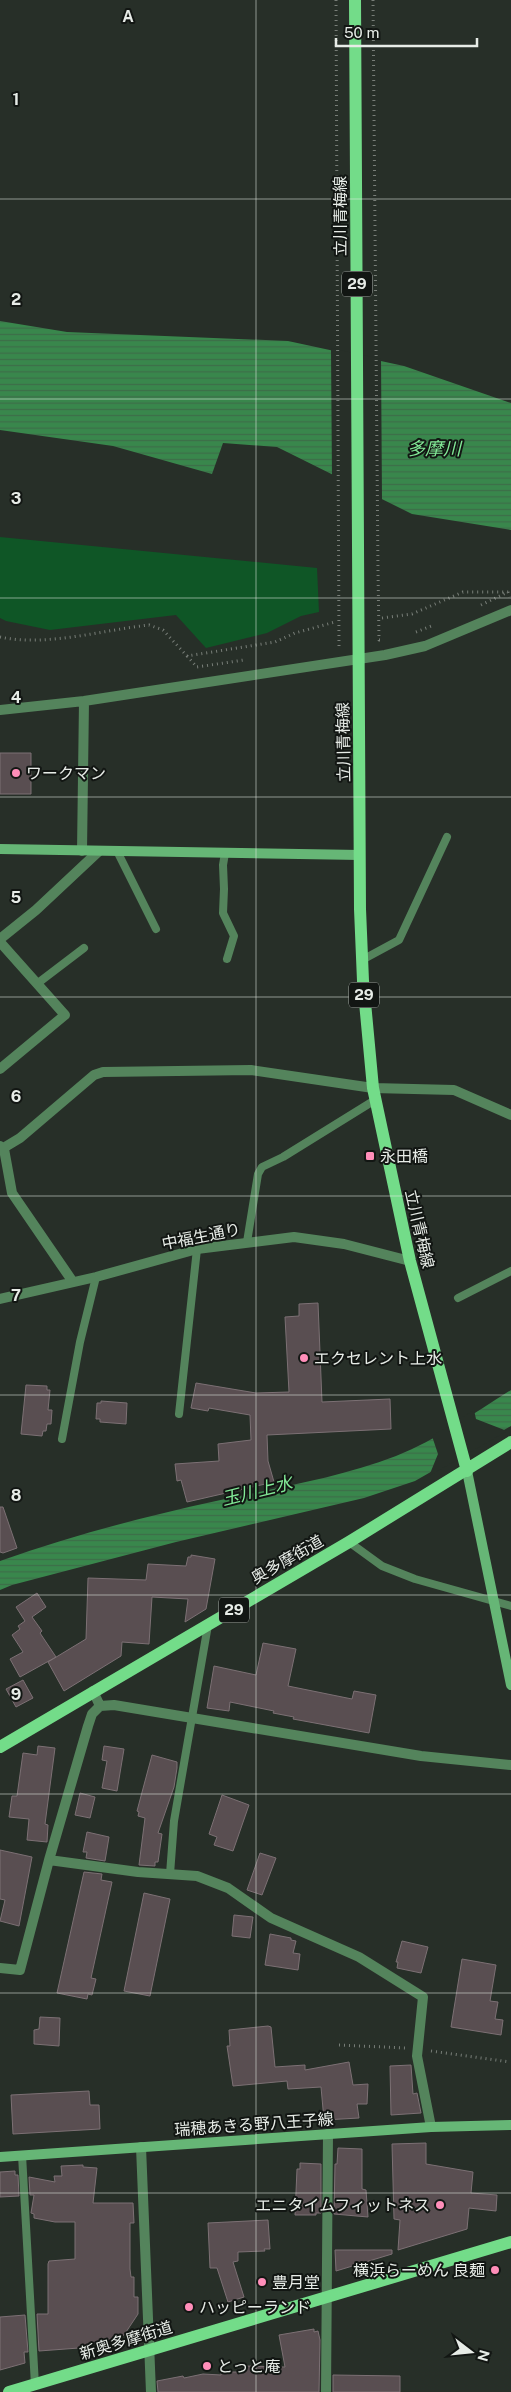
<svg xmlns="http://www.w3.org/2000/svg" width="511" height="2392" font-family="'Public Sans','Noto Sans JP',sans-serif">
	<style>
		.park { fill: #0f5626 }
		.water { fill: url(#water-rules) }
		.pier { fill: #272f28 }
		.building { fill: #594e51; stroke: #7c7074 }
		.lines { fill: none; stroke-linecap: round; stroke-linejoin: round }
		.path { stroke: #787e78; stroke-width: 3; stroke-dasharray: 1 4; stroke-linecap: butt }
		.lane { stroke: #54845c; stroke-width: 8 }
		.street { stroke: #54845c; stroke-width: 10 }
		.secondary { stroke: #66b676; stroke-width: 10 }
		.primary { stroke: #73dc89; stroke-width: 12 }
		.grid { fill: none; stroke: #e7ece7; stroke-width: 1; stroke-opacity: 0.55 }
		.poi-dot { fill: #ff8eb9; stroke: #121613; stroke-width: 2 }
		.labels { text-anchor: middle; stroke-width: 4; stroke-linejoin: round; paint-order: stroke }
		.shield { fill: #121613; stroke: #a7aca7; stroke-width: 1 }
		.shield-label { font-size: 15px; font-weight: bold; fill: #e7ece7 }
		.street-label { font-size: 16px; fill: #e7ece7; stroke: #121613 }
		.poi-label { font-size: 16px; fill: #e7ece7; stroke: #121613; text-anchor: start }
		.water-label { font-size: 18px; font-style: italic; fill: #82e997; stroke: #121613 }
		.grid-label { font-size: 16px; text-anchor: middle; font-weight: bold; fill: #e7ece7; stroke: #121613; stroke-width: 4; stroke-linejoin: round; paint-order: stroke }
	</style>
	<defs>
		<pattern id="water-rules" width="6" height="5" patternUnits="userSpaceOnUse" patternTransform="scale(1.25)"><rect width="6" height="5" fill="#39874c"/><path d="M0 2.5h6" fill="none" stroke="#3e6d49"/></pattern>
	</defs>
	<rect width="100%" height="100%" fill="#272f28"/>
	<path class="park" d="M0 537 317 568 319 612 301 616 267 633 206 648 176 615 50 630 6 621 0 618Z"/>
	<path class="water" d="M0 321 67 332 288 341 404 366 511 403V530L412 514 277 447 223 443 212 474 113 446 0 430Z
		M511 1390V1426L415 1481 364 1498 176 1542 12 1585 0 1590V1561C71 1536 142 1517 216 1501 276 1488 338 1478 396 1456 437 1440 474 1413 511 1390Z"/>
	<path class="pier" d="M331 348 381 359 382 502 332 477Z
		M474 1410 476 1419 507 1431 429 1476 438 1454 432 1436Z"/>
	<path class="building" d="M0 753H31V794H0Z
		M318 1303 322 1402 390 1399 391 1429 267 1435 268 1461 274 1482 187 1502 181 1480 177 1481 175 1464 219 1461 218 1444 251 1440 250 1415 209 1408 208 1411 191 1408 196 1383 256 1393 289 1392 285 1317 299 1316V1304Z
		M26 1385 47 1386V1390H50L48 1410H52L51 1424H47L46 1431H43L42 1436 21 1434Z
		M101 1401 127 1403 126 1424 100 1422V1419H96L97 1403H101Z
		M0 1507H3L17 1548 3 1553 0 1552Z
		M191 1555 215 1559 206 1609 185 1622 188 1599 152 1597 149 1644 122 1642 121 1656 64 1691 48 1662 86 1639 88 1578 146 1580 148 1564 186 1566 188 1557H191Z
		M37 1593 46 1607 32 1617 42 1631 40 1633 56 1657 20 1677 10 1659 23 1652 12 1635 20 1629 18 1626 25 1621 16 1607Z
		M263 1643 296 1649 288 1686 352 1699 354 1691 376 1695 369 1733 293 1719 294 1717 273 1713 274 1711 230 1702 229 1711 207 1708 214 1666 256 1675Z
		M23 1680 33 1698 16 1707 6 1689Z
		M38 1746 55 1748 45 1824 48 1825 47 1842 27 1840 29 1819 9 1817 12 1796H17L23 1753 37 1755Z
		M104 1746 124 1749 117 1791 102 1788 107 1761 102 1760Z
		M152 1755 177 1762V1768L174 1787 158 1833 162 1834 158 1862H155V1866L139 1865 145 1818 138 1816 139 1812 137 1811Z
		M80 1793 95 1797 90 1818 75 1815Z
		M222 1795 249 1805 233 1851 214 1845 217 1837 209 1834Z
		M87 1832 109 1837 105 1861 86 1858 87 1852H83Z
		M0 1850 32 1857 19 1926 0 1921 5 1900 0 1899Z
		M260 1853 276 1858 262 1895 247 1890Z
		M84 1872 102 1874 101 1880 112 1882 91 1978 96 1979 92 1995 88 1994 87 1999 57 1993Z
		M144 1893 170 1899 150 1996 124 1991Z
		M234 1915 253 1917 250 1938 232 1936Z
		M270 1934 291 1938V1940L296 1941 293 1953 300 1954 298 1970 265 1965Z
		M402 1941 428 1947 421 1973 397 1968 398 1962H396Z
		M462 1959 496 1965 490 2001 498 2002 495 2019 503 2020 501 2035 451 2027Z
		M40 2017 60 2018 59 2046 34 2044V2030L39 2029Z
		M268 2026 271 2027 275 2067 305 2065V2070L349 2062 353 2085 368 2084 367 2104H357L359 2118 324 2120 321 2087 288 2089 287 2081 233 2086 227 2046H230L229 2030Z
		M411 2065 413 2094 417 2093 421 2113 391 2115 390 2066Z
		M89 2091 90 2105H99L100 2129 13 2134 11 2095Z
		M426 2143V2164L473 2172 471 2193 497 2195 496 2211 469 2208 467 2229 398 2250 400 2220 394 2219 392 2144Z
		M338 2148 362 2149V2189L366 2190 368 2217 334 2214 335 2164H337Z
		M300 2163 321 2164V2213H316V2215H295L297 2169H300Z
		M83 2165V2167L97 2168 93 2203H133L134 2223H130V2269L131 2277H134V2297H138V2314L124 2335 79 2348 39 2351 37 2314H48V2264L49 2261 75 2259V2222H55L34 2218V2214L31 2213 34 2195H30L29 2177 55 2182 54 2176H62L61 2166Z
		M15 2171V2175H18L19 2196 0 2197V2172Z
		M268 2220 270 2249H264L265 2251 238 2252V2261L233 2262 244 2297 228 2302 217 2268H210L208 2223Z
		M335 2250H392V2254L336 2271Z
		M25 2315 28 2352H24L25 2363 0 2370V2317Z
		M314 2329V2332L318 2331 320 2340 319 2392H158L157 2381 183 2376 184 2378 203 2374 221 2375V2372H245V2366L285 2367 279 2335Z
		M333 2375 400 2376V2392H333Z"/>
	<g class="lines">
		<path class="path" d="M336 0 339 647H337
			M373 0 378 570 379 640H381
			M481 605 508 592 510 597
			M382 618 412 614 463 592H511
			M416 632 434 625
			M0 637C46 647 103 630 149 625L163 630 187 656 275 642 295 633 335 622
			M187 656 197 667 244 660
			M339 2045 405 2048
			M431 2051 510 2062"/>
		<path class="lane" d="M117 851 156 929
			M225 853 223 865 224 889 223 913 234 936 227 959
			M362 960 399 940 447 837
			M38 983 84 948
			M247 1242 258 1174 262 1167 283 1157 375 1100
			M458 1298 511 1271
			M179 1414 197 1249
			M62 1439 80 1342 96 1277
			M349 1542 382 1566 415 1579 511 1606
			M170 1874 174 1821 208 1625
			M22 2155 35 2385"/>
		<path class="street" d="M0 710 84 701 385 655 425 646 511 610
			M82 851 84 701
			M0 939 36 910 99 851
			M0 942 65 1015 0 1069
			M0 1146 4 1149 12 1193 73 1282
			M0 1150 20 1138 94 1075 103 1072 251 1070 373 1088 454 1090 511 1115
			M0 1299 96 1277 197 1249 294 1237 344 1244 410 1261
			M100 1706 114 1705 421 1756 511 1765
			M49 1860 138 1872 197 1876 228 1888 271 1918 359 1957 423 1997 417 2056 431 2127
			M0 1968 20 1970 49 1860 88 1726 92 1714 100 1706 93 1691
			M141 2147 151 2392
			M326 2392 328 2134"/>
		<path class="secondary" d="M0 849 360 855
			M467 1471 511 1685
			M0 2157 431 2127 511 2125"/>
		<path class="primary" d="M355 0 360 909 363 981 373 1088 410 1261 467 1471
			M0 1747 349 1542 511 1442
			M9 2392 511 2242"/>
	</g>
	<path class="grid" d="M256 0V2392M0 199H511M0 399H511M0 598H511M0 797H511M0 997H511M0 1196H511M0 1395H511M0 1595H511M0 1794H511M0 1993H511M0 2193H511"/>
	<g class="poi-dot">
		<circle cx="16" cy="773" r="5"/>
		<rect x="365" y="1151" width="10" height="10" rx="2.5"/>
		<circle cx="304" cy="1358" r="5"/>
		<circle cx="440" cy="2205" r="5"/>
		<circle cx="495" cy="2270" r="5"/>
		<circle cx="262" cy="2282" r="5"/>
		<circle cx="189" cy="2307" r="5"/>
		<circle cx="207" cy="2366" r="5"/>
	</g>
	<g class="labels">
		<g class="shield">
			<rect x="342" y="271.5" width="30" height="25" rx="4"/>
			<rect x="349" y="982.5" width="30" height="25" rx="4"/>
			<rect x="219" y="1597.5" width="30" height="25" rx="4"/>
		</g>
		<g class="shield-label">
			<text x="357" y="289">29</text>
			<text x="364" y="1000">29</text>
			<text x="234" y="1615">29</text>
		</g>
		<g class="street-label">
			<text transform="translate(340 216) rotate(-90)" y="6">立川青梅線</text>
			<text transform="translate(343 742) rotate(-91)" y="6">立川青梅線</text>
			<text transform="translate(420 1229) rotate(77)" y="6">立川青梅線</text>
			<text transform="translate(201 1236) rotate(-11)" y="6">中福生通り</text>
			<text transform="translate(287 1559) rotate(-30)" y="6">奥多摩街道</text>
			<text transform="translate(254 2124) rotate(-4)" y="6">瑞穂あきる野八王子線</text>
			<text transform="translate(126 2340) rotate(-17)" y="6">新奥多摩街道</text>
		</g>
		<g class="poi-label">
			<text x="26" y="779">ワークマン</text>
			<text x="380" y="1162">永田橋</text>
			<text x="314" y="1364">エクセレント上水</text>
			<text x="430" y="2211" text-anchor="end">エニタイムフィットネス</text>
			<text x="485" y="2276" text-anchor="end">横浜らーめん 良麺</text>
			<text x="272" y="2288">豊月堂</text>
			<text x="199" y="2313">ハッピーランド</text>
			<text x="217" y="2372">とっと庵</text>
		</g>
		<g class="water-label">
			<text x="434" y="455">多摩川</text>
			<text transform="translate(257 1491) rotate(-14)" y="6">玉川上水</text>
		</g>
	</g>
	<g class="grid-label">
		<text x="128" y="22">A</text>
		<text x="16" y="105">1</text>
		<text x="16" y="305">2</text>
		<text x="16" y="504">3</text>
		<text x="16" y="703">4</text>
		<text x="16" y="903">5</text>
		<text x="16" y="1102">6</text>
		<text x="16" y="1301">7</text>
		<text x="16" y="1501">8</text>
		<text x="16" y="1700">9</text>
	</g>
	<g transform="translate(471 2352) rotate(106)" stroke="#121613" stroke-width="4" paint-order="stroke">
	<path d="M0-4L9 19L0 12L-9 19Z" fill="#e7ece7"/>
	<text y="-8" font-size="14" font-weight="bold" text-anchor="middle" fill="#e7ece7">N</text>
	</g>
	<path d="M336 38v8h141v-8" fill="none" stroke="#e7ece7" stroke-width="2.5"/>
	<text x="344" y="38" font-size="15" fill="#e7ece7" stroke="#121613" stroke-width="4" paint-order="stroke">50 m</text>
</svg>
